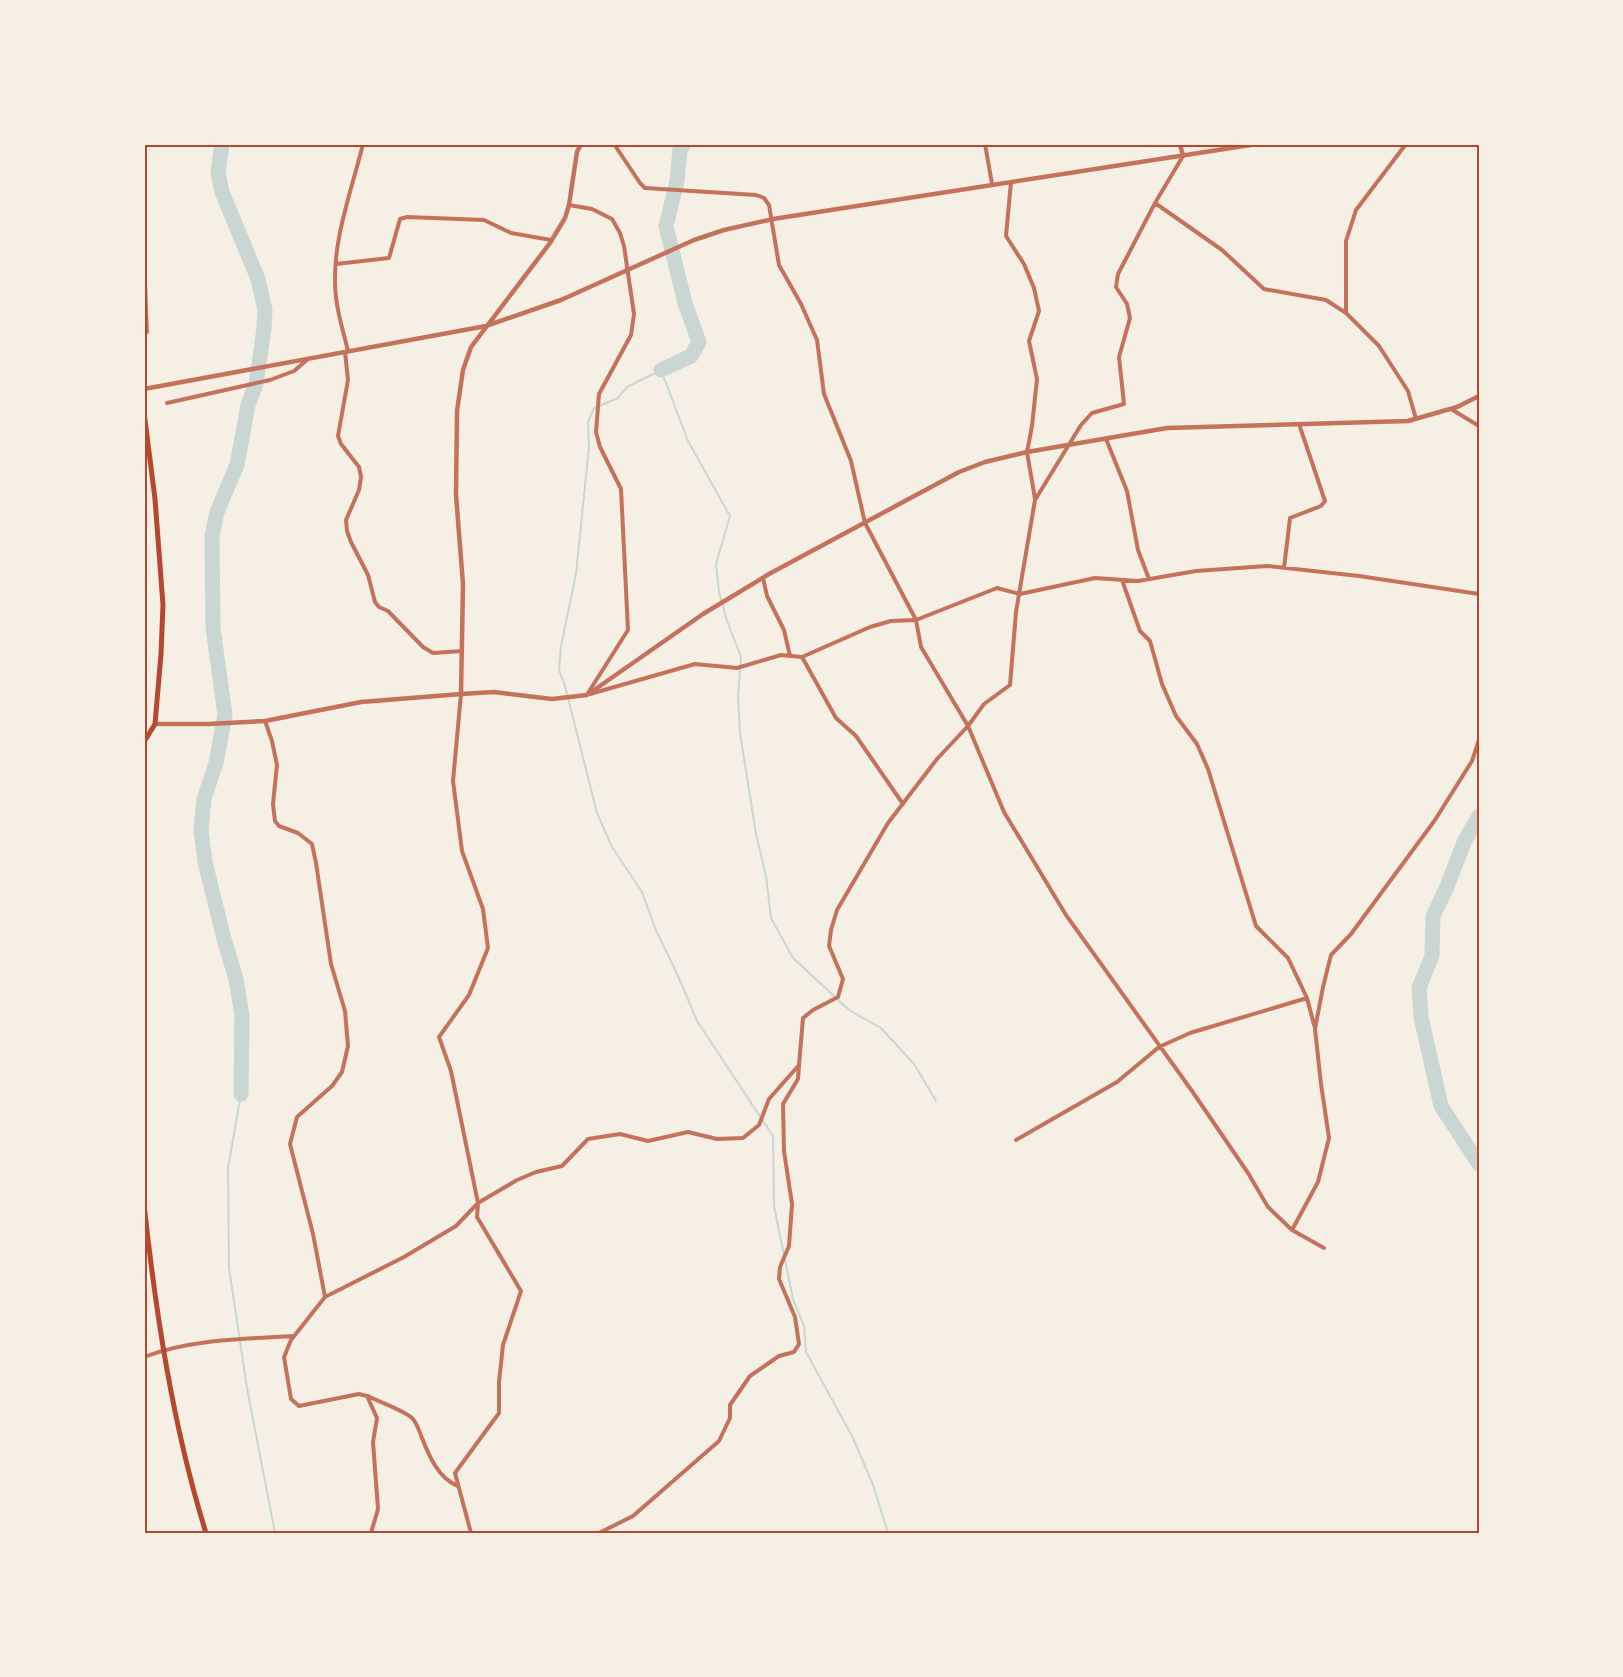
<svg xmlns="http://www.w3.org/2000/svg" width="1623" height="1677" font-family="'Times New Roman',serif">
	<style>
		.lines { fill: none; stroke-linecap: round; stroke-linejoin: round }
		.stream { stroke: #c9d6d2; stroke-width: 2 }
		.river { stroke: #c9d6d2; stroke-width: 15 }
		.minor { stroke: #c5725c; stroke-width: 4 }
		.tertiary { stroke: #c5725c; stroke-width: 4.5 }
		.secondary { stroke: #b5482f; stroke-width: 5 }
		.neatline { fill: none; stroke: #b5482f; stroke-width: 2 }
	</style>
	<rect width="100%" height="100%" fill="#f6efe4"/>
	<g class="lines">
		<path class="stream" d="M241 1094 228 1168 229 1268 247 1388 275 1533
			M888 1533 873 1485 853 1438 806 1352 804 1326 793 1299 774 1206 773 1136 697 1021 678 976 655 928 642 892 612 847 597 813 565 686 559 670 561 646 576 574 589 447 588 422 594 408 618 398 627 387 661 370 688 441 730 516 716 564 719 592 727 621 741 657 738 697 740 733 756 834 766 876 771 918 793 958 849 1010 881 1028 914 1064 936 1101"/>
		<path class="river" d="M222 144 218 173 222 192 258 279 265 310 264 329 256 384 248 405 237 465 217 512 212 536 213 628 225 715 216 763 204 799 201 830 205 862 224 939 236 979 242 1015 241 1094
			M661 370 691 356 699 342 685 303 666 226 677 181 680 149 684 144
			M1479 816 1465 840 1446 889 1433 916 1432 956 1419 988 1421 1017 1441 1106 1479 1164"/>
		<path class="minor" d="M614 144 640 183 645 188 756 195 764 198 769 205 779 265 801 304 817 340 824 394 851 461 865 523 916 620 921 647 968 726 1004 812 1066 915 1192 1091 1248 1173 1268 1207 1292 1230 1324 1248
			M985 144 992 184
			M1011 182 1006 236 1024 264 1034 288 1039 311 1029 341 1037 379 1032 426 1027 452 1035 499
			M1155 203 1222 250 1264 289 1326 300 1346 313 1379 346 1408 391 1416 419
			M569 205 592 209 612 219 620 233 624 246 634 314 631 335 599 394 596 432 600 447 621 489 628 630 588 693
			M144 260 147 332 144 333
			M336 264 389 258 400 219 407 217 484 220 511 233 551 240
			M1346 312V241L1356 210 1406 144
			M348 351C344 334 338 316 336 297 330 246 351 193 363 144
			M345 352 348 380 338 436 341 444 359 467 361 477 359 490 346 520 347 531 351 542 368 575 375 602 379 607 388 611 423 647 433 653 462 651
			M167 403 270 380 294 371 308 359
			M1451 409 1479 426
			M1106 439 1127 491 1138 550 1149 579
			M1284 568 1290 518 1321 506 1325 501 1299 424
			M763 578 767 596 784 630 790 656
			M1122 580 1140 631 1150 641 1162 684 1176 716 1197 744 1208 769 1256 926 1288 958 1307 998
			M802 657 836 718 856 736 903 804
			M461 694 453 781 462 851 483 909 488 948 469 995 439 1037 451 1071 478 1203 477 1217 521 1291 503 1345 499 1382V1413L455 1473 471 1533
			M590 694 695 664 737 668 781 655 802 657 870 627 891 621 916 620 997 588 1020 594 1095 578 1138 581 1196 571 1267 566 1359 576 1479 594
			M265 721 272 741 277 765 273 804 275 821 279 826 298 833 312 844 316 863 331 964 345 1011 348 1046 342 1072 332 1086 297 1117 290 1144 313 1234 325 1297
			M1016 1140 1117 1082 1159 1047 1190 1033 1307 998 1314 1025
			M1292 1230 1318 1182 1329 1138 1321 1084 1315 1029 1323 987 1331 955 1351 934 1435 820 1472 761 1479 740
			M144 1357C190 1339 245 1339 294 1336
			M368 1396C381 1403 399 1408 411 1417 417 1422 419 1431 422 1438 429 1456 439 1479 458 1486
			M371 1533 378 1509 373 1442 377 1418 367 1396 359 1394 299 1406 291 1399 284 1357 291 1340 325 1297 404 1257 456 1226 478 1203 517 1180 536 1172 562 1166 588 1139 620 1134 648 1141 688 1132 717 1139 743 1138 759 1125 769 1099 799 1065 803 1018 813 1010 838 997 843 979 829 946 831 930 837 910 888 823 937 759 968 726 984 704 1010 685 1016 612 1035 500 1081 425 1092 413 1124 404 1119 357 1130 318 1127 304 1116 287 1118 274 1155 203 1183 156
			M599 1533 633 1516 719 1441 730 1418V1405L750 1376 779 1356 794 1352 799 1344 795 1317 779 1279 780 1267 789 1246 792 1204 784 1151 783 1104 798 1079 799 1065"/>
		<path class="tertiary" d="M1180 144 1183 156
			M144 389 486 326 561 300 694 240 724 230 773 219 1257 144
			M461 694 463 584 456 495 457 411 463 370 471 347 550 243 565 218 569 205 577 152 581 144
			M155 724H209L265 721 361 702 461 694 494 692 552 699 587 695 703 614 769 574 959 472 985 462 1027 452 1167 428 1408 421 1457 407 1479 396"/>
		<path class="secondary" d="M144 412 155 499 163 605 161 654 155 724 144 742
			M144 1204C156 1315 173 1427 206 1533"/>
	</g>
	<rect width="1623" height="1677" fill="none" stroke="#f6efe4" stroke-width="291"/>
	<rect x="146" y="146" width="1332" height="1386" class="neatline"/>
</svg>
